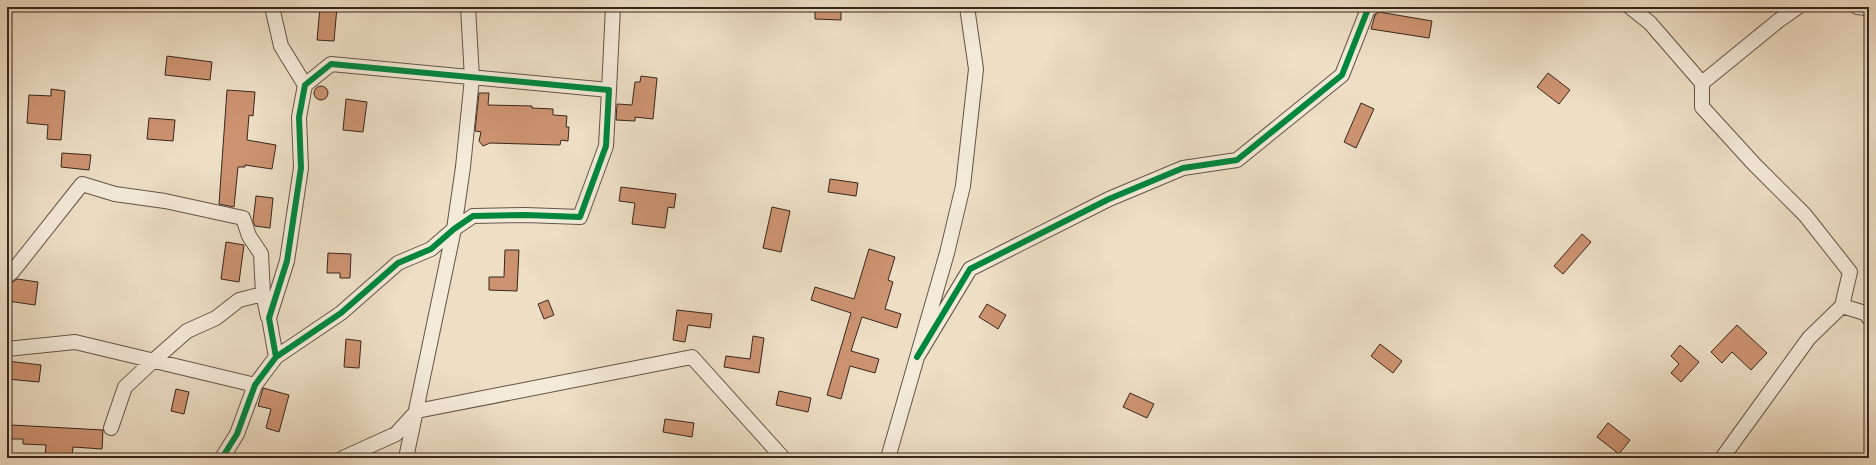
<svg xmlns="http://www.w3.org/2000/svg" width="1876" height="465" font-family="Cardo,serif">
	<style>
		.building { fill: #cd9371; stroke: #37261d }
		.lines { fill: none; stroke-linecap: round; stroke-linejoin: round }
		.minor-casing { stroke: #645447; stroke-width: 16 }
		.minor { stroke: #f3ead9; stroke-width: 14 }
		.cycleway-casing { stroke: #f3ead9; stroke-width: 8 }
		.cycleway { stroke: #00873e; stroke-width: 6 }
	</style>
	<rect width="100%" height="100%" fill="#eddec4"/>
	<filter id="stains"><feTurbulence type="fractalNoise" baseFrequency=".005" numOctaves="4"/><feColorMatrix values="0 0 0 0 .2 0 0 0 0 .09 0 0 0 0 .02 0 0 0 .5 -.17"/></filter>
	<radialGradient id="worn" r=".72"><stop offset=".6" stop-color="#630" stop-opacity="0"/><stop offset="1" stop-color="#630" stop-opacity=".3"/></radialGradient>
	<path class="building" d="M320 7H337L334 41 317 40Z
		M815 7H841V20L815 19Z
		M1379 12 1432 21 1429 38 1371 29 1375 15Z
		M167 56 212 62 210 80 165 75Z
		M1548 73 1570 90 1559 104 1537 87Z
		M641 76 657 78 653 119 635 117V121L616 120 617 104 632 105 635 82H640Z
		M314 93a7 7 0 1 1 14 0a7 7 0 1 1-14 0Z
		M51 89 65 91 61 140 47 139 48 125 27 123 29 95 51 96Z
		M227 90 255 92 253 116 249 115 247 140 276 145 272 169 245 165V167H238L234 207 219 204Z
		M479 93H489L488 105 532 106V108L553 109V115L567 116 566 127H569L568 141 561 140 560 145 490 143 483 146 479 141 481 132 475 131Z
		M346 99 367 102 363 132 343 130Z
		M1361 103 1374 109 1356 148 1344 142Z
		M149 118 175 120 173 141 147 139Z
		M62 153 91 155 89 170 61 167Z
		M830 179 858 183 856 196 828 192Z
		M621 187 676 194 674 208 668 207 665 228 632 224 635 203 619 201Z
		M256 196 273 198 270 228 255 226 253 221Z
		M772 207 790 211 781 252 763 248Z
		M1582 234 1591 242 1563 274 1554 266Z
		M226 242 244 245 239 282 221 279Z
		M869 249 895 257 888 280 893 282 885 309 901 314 897 328 862 317 851 351 879 359 875 373 850 366 841 399 827 395 851 313 811 300 815 287 854 299Z
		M505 250H519L517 291 489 290V277H504Z
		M328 253 351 254 350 278H340V273H327Z
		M17 279 38 282 35 305 8 301 11 283Z
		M548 300 554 315 544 319 538 304Z
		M987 304 1006 315 998 329 979 317Z
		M677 310 712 314 710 328 688 325 685 342 673 340Z
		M1737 325 1767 353 1751 370 1732 352 1722 363 1711 352Z
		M753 336 764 338 759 373 724 367 726 356 750 359Z
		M346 339 361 341 359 368 344 367Z
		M1380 344 1402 361 1393 373 1371 356Z
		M1680 345 1699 362 1681 382 1671 373 1679 364 1671 356Z
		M7 361 41 365 39 382 7 379Z
		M263 388 289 395 279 432 266 428 271 409 258 406Z
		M176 389 189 392 184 414 171 411Z
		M779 391 811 398 808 412 776 405Z
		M1130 393 1154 404 1147 418 1123 407Z
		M665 419 694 423 692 437 663 432Z
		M1608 423 1630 440 1619 454 1597 437Z
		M11 425 103 430 102 449 73 447 72 458H45L46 445 23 444V439H10Z"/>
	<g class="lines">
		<defs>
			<path id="minor" d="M272 7 281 46 305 85
				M1630 7 1650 23 1702 83V107L1754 164 1805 215 1850 272 1842 306 1809 338 1722 458
				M1857 7 1867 8 1868 7
				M1702 83 1778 21 1798 7
				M609 90 613 7
				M7 276 13 271 82 184 115 194 165 201 243 218 249 236 261 254 263 294 268 317
				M1842 306 1865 313 1869 318
				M7 349 75 342 255 385
				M917 357 970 269 1109 199 1183 168 1237 160 1342 75 1368 9 1372 7
				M111 428 125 387 153 361 187 331 216 318 239 300 263 294
				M222 458 237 434 255 385 276 357 341 313 398 263 431 249 454 229 473 216 526 215 580 217 606 146 609 90 331 64 305 85 299 117 301 168 287 261 269 318 276 357
				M343 458 396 434 417 411 692 357 783 458
				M406 458 454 229 463 167 472 78 468 7
				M888 458 947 253 963 186 976 69 967 7"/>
		</defs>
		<use href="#minor" class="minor-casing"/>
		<use href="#minor" class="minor"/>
		<defs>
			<path id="cycleway" d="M917 357 970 269 1109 199 1183 168 1237 160 1342 75 1368 9 1372 7
				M222 458 237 434 255 385 276 357 341 313 398 263 431 249 454 229 473 216 526 215 580 217 606 146 609 90 331 64 305 85 299 117 301 168 287 261 269 318 276 357"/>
		</defs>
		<use href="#cycleway" class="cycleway-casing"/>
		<use href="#cycleway" class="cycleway"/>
	</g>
	<rect width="1876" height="465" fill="none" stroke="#eddec4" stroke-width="24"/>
	<rect x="8" y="8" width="1860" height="449" fill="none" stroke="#37261d" stroke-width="2"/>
	<rect x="12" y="12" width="1852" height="441" fill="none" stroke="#37261d"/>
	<rect width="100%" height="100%" filter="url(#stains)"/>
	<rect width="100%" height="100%" fill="url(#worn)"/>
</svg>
